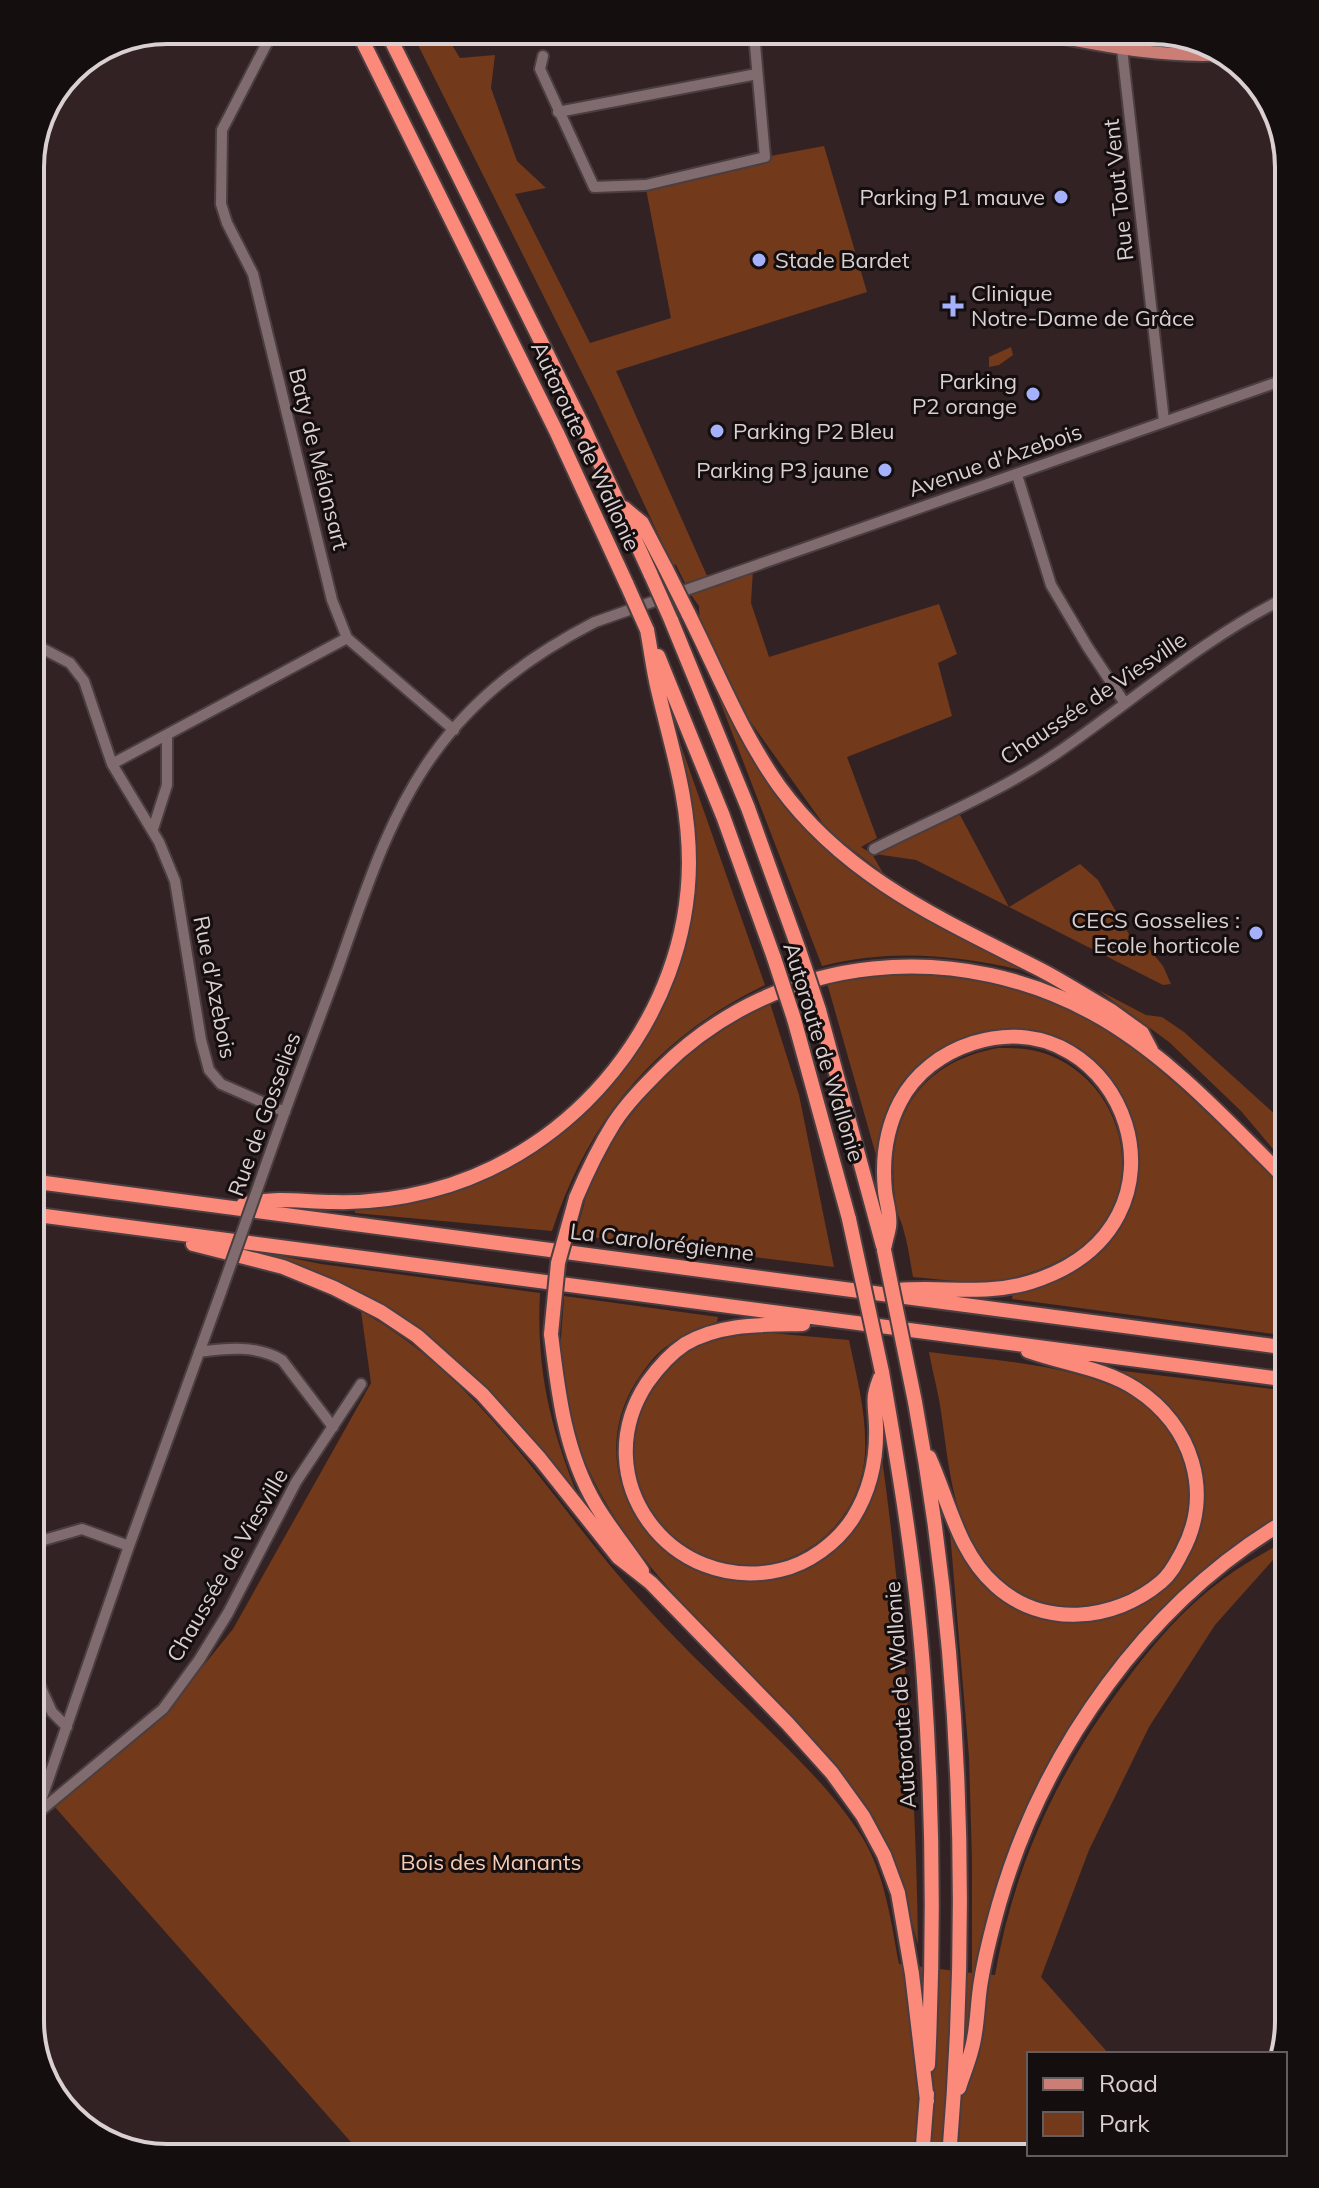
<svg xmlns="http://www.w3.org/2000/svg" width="1319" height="2188" font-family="Mulish,sans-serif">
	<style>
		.green { fill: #72391a }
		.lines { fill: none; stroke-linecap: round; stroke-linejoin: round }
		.minor-casing { stroke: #4b3e40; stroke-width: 14 }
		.major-casing { stroke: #4b3e40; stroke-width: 16 }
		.highway-casing { stroke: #4b3e40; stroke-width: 18 }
		.minor { stroke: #806c6f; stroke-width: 10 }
		.major { stroke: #ca7e76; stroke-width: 12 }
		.highway { stroke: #fc8a7b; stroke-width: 14 }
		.minor-bridge-casing { stroke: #4b3e40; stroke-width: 14; stroke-linecap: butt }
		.highway-bridge-casing { stroke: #4b3e40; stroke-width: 18; stroke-linecap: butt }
		.minor-bridge { stroke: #806c6f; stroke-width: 10 }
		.highway-bridge { stroke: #fc8a7b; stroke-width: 14 }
		.poi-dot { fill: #a6b1fc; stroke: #150e0f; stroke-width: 3 }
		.labels { text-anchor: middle; stroke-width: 6; stroke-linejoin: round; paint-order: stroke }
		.street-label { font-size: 22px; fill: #dbd0d1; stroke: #150e0f }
		.poi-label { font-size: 22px; fill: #dbd0d1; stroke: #150e0f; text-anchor: end }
		.park-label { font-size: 22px; fill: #f8cbb5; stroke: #150e0f }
		.rim { fill: none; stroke: #dbd0d1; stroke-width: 4 }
	</style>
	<rect width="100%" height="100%" fill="#322224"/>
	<path class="green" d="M414 37H447L460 58 495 55 491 88 517 161 546 188 515 194 590 343 671 318 646 189 765 157 824 146 867 292 616 371 708 578 685 583 676 565 672 564 596 401Z
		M1011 347 1013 355 999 365 989 367V357Z
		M753 569 751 603 769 657 939 604 957 654 938 663 952 716 847 757 877 838 861 847 872 854 883 873 829 832 740 707 700 630 699 606 689 592Z
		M711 678 767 781 818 842 842 864 911 911 1030 972C960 955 892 948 822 966Z
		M680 743 765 985C657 1037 589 1118 552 1231L355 1213V1208L530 1153 564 1130 589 1107 614 1080 637 1049 659 1011 676 967 691 817Z
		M960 815 1009 907 1080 864 1098 880 1134 943 1150 950 1163 966 1171 984 1163 985 916 860 875 854Z
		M895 973C1082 971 1167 1073 1289 1194V1336L1012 1299 1013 1293 1067 1274 1092 1258 1111 1237 1126 1215 1133 1187 1136 1148 1131 1122 1120 1097 1100 1070 1022 1034 995 1033 973 1037 909 1080 880 1169 827 983Z
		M1098 990 1146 1015 1162 1017 1184 1032 1289 1127V1168L1241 1111 1169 1042Z
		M770 1003 799 1095 834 1267 575 1235C581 1218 585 1199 590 1182 596 1166 606 1152 614 1139 653 1078 707 1035 770 1003Z
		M998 1048C1013 1048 1026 1048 1040 1052 1106 1071 1140 1147 1113 1208 1096 1246 1054 1267 1016 1277 984 1286 947 1280 913 1277 910 1261 908 1244 903 1228 902 1222 898 1217 897 1211 882 1128 911 1064 998 1048Z
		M246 1249 321 1264 540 1293C536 1369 550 1428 579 1498L532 1442 377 1304 360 1293 318 1274Z
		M564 1296 718 1317 717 1322C698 1329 679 1336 663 1349 652 1358 644 1370 636 1382 575 1478 665 1602 775 1578 799 1573 827 1561 843 1541 856 1523 874 1479 882 1458 904 1620 916 1781 918 1945 905 1895 892 1849 864 1804 846 1775 822 1750 799 1725 701 1618 577 1524 561 1369 559 1345 563 1320 564 1296Z
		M361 1311C491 1385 552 1506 650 1611 691 1656 736 1697 779 1740 810 1771 838 1799 862 1837 885 1874 891 1921 899 1964L972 1973V1859L969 1757 950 1532C960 1552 969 1573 986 1588 1080 1674 1236 1585 1198 1460 1193 1441 1184 1421 1170 1407 1154 1392 1134 1381 1115 1370L1289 1391V1511C1123 1611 1009 1783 977 1974L995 1975C1014 1865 1058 1771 1125 1682 1153 1644 1184 1608 1222 1580 1243 1564 1267 1552 1289 1538V1542L1215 1625 1149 1727 1089 1850 1041 1977 1109 2054H1029V2154H1169L1152 2158H365L54 1806 162 1717 233 1629 371 1383Z
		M771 1333 849 1340C857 1378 867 1415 865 1454 863 1486 848 1517 823 1538 727 1617 594 1513 645 1400 670 1346 718 1335 771 1333Z
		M929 1352C995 1361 1070 1363 1129 1394 1245 1456 1182 1631 1053 1606 1030 1602 1006 1589 991 1571 951 1523 949 1463 940 1405 937 1387 932 1370 929 1352Z"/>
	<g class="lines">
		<defs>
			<path id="minor" d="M269 39 222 130 221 204 227 223 253 274 332 600 347 638 454 730
				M1122 49 1164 421
				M543 56 540 69 594 187 646 185 765 157 754 34
				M558 112 757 74
				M1017 475 1051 585 1087 646 1124 702
				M30 642 70 663 84 681 112 764 159 842 175 881 201 1040 209 1070 221 1084 285 1112
				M112 764 347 638
				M153 829 167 785V735
				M874 849C935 818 1000 792 1057 753 1134 700 1205 637 1289 596
				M274 1142C294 1085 316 1028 337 971 363 898 387 819 433 755 475 696 531 655 595 622L1289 378
				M199 1352C228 1348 256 1345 282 1360L333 1427
				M30 1544 82 1529 129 1546
				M30 1664 52 1712 67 1727
				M39 1812 163 1709 199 1660 228 1613 296 1482 361 1384
				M30 1832 129 1546 221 1292"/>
			<path id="major" d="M1032 32C1096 44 1162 59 1229 54"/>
			<path id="highway" d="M361 38 557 433 627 585
				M390 38 582 424 651 575
				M624 508 642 523 666 569
				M688 613C717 671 742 734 779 786 846 878 943 920 1041 970 1064 982 1087 997 1110 1010L1142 1033 1151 1050
				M671 620 748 808 799 950
				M658 656 723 816 774 958
				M819 1010 883 1246
				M794 1019 849 1219
				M30 1181 1289 1348
				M576 1198C587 1172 599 1147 614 1123 627 1103 645 1085 662 1068 780 951 961 936 1103 1019 1174 1061 1231 1125 1289 1182
				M243 1205C271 1196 303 1202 333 1202 365 1203 398 1199 429 1191 576 1154 688 1016 689 863 689 799 672 750 658 690 653 670 651 650 647 630
				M30 1214 1289 1380
				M193 1244 283 1267 334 1288 381 1312 417 1336 482 1394 540 1459 618 1557 651 1583 788 1724 832 1773 863 1816 884 1855 898 1893 912 1974 927 2101
				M884 1250C885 1242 888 1234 889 1227 891 1215 886 1202 885 1191 882 1161 886 1129 900 1102 915 1073 942 1053 973 1043 1123 996 1210 1226 1031 1282 987 1296 943 1286 898 1290
				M803 1324C763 1325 721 1323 685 1344 670 1354 657 1369 647 1383 584 1479 671 1595 780 1570 808 1564 837 1543 853 1518 870 1491 877 1458 876 1426 875 1399 871 1400 882 1373
				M551 1334C558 1393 565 1453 596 1505 610 1528 627 1549 642 1571
				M882 1372C900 1475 917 1577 924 1681 933 1809 934 1937 928 2065
				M915 1402C961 1650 970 1907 949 2158
				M929 1457C949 1501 958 1552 995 1585 1042 1628 1114 1622 1161 1582 1171 1574 1176 1563 1182 1552 1214 1493 1192 1425 1136 1389 1104 1368 1064 1364 1028 1351
				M959 2088C963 2075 969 2061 972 2048 978 2026 977 2003 981 1981 985 1956 992 1929 999 1904 1043 1750 1148 1601 1289 1519
				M922 2158 927 2094"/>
		</defs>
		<use href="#minor" class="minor-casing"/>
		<use href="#major" class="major-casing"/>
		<use href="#highway" class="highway-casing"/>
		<use href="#minor" class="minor"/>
		<use href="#major" class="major"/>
		<use href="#highway" class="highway"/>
		<defs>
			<path id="minor-bridge" d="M221 1292 274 1142"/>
			<path id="highway-bridge" d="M666 569 688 613
				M651 575 671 620
				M627 585 647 630
				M799 950 819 1010
				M774 958 794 1019
				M849 1219 882 1372
				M884 1250 915 1402
				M551 1334 558 1263 576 1198"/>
		</defs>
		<use href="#minor-bridge" class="minor-bridge-casing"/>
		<use href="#highway-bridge" class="highway-bridge-casing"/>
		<use href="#minor-bridge" class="minor-bridge"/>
		<use href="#highway-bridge" class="highway-bridge"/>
	</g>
	<g class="poi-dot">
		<circle cx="1061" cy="197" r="8"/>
		<circle cx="759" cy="260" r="8"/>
		<path d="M949 294h8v8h8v8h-8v8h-8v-8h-8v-8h8z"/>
		<circle cx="1033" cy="394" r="8"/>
		<circle cx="717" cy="431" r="8"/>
		<circle cx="885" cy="470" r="8"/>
		<circle cx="1256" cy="933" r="8"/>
	</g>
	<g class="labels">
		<g class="street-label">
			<text transform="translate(1118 190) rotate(-96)" y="8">Rue Tout Vent</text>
			<text transform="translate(586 446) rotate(65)" y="8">Autoroute de Wallonie</text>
			<text transform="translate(319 459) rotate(76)" y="8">Baty de Mélonsart</text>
			<text transform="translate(995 460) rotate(-19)" y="8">Avenue d'Azebois</text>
			<text transform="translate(1093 698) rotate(-34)" y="8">Chaussée de Viesville</text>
			<text transform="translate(215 987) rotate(79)" y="8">Rue d'Azebois</text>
			<text transform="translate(824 1052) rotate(73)" y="8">Autoroute de Wallonie</text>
			<text transform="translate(264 1114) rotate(-70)" y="8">Rue de Gosselies</text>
			<text transform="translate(662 1242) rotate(7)" y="8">La Carolorégienne</text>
			<text transform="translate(227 1565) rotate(-60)" y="8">Chaussée de Viesville</text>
			<text transform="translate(900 1695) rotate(-94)" y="8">Autoroute de Wallonie</text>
		</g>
		<g class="poi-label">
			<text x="1045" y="205">Parking P1 mauve</text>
			<text x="775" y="268" text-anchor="start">Stade Bardet</text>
			<text x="971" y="301" text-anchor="start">Clinique<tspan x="971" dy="25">Notre-Dame de Grâce</tspan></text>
			<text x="1017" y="389">Parking<tspan x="1017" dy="25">P2 orange</tspan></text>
			<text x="733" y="439" text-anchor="start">Parking P2 Bleu</text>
			<text x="869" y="478">Parking P3 jaune</text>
			<text x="1240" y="928">CECS Gosselies :<tspan x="1240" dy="25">Ecole horticole</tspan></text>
		</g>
		<g class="park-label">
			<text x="491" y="1870">Bois des Manants</text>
		</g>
	</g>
	<path d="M0 0H1319V2188H0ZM167 44H1152A123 123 0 0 1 1275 167V2021A123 123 0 0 1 1152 2144H167A123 123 0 0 1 44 2021V167A123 123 0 0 1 167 44Z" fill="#150e0f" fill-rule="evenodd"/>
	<path class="rim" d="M167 44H1152A123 123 0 0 1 1275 167V2021A123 123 0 0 1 1152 2144H167A123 123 0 0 1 44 2021V167A123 123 0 0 1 167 44Z"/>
	<rect x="1027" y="2052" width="260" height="104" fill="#150e0f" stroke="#645c5d" stroke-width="2"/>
	<rect x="1043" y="2078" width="40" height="12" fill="#ca7e76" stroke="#645c5d" stroke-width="2"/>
	<text x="1099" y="2092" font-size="24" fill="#dbd0d1">Road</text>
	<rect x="1043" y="2112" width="40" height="24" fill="#72391a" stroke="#645c5d" stroke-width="2"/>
	<text x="1099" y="2132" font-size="24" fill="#dbd0d1">Park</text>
</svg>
